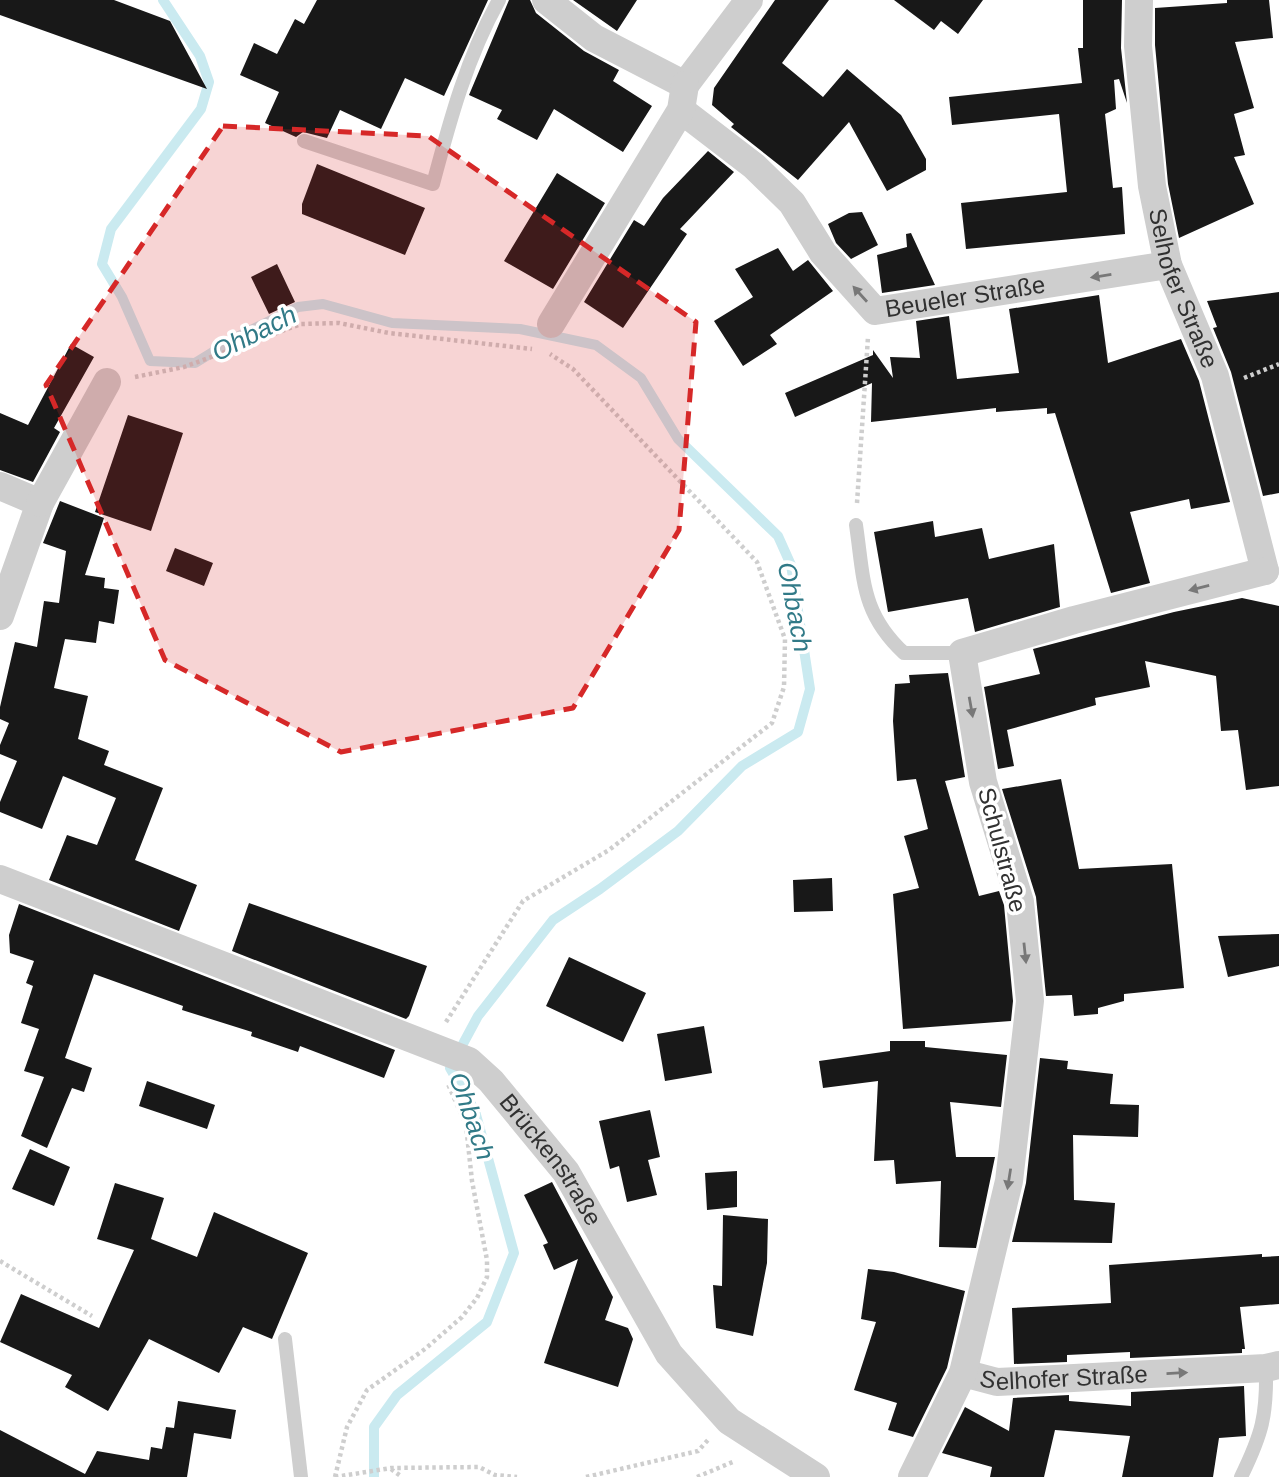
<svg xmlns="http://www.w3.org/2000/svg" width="1279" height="1477" font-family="Helvetica,sans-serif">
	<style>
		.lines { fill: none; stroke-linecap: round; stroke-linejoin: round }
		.stream { stroke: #caeaf0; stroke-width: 10 }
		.building { fill: #181818 }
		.path { stroke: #cecece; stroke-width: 4.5; stroke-dasharray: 3.5 3.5; stroke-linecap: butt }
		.lane { stroke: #cecece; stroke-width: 14 }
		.street { stroke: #cecece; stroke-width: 28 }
		.oneway { fill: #787878 }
		.marked { fill: #d62828; fill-opacity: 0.2; stroke: #d62828; stroke-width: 5; stroke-dasharray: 14 9; stroke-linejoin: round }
		.labels { text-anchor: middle; stroke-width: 7; stroke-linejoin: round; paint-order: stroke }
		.street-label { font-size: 24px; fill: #313131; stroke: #fff }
		.water-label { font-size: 26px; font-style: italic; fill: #317a87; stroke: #fff }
	</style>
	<rect width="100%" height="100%" fill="#fff"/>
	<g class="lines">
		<path class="stream" d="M163 0 200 56 209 82 201 109 111 229 102 264 122 297 150 361 195 363 239 336 298 307 323 304 392 323 520 329 596 345 641 378 678 439 778 536 791 565 810 689 798 732 742 766 678 831 600 889 553 920 478 1016 450 1068 475 1111 514 1253 487 1322 397 1395 374 1427V1477"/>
	</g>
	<path class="building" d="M0 0H114L170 21 207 89 0 15Z
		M317 0H488L444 96 405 78 381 129 340 110 327 138 303 132 296 137 265 123 279 92 240 75 254 43 277 54 295 19 304 24Z
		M509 0H530L536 13 584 51 619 70 613 81 652 106 623 152 554 109 537 140 497 119 502 110 469 95Z
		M573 0H637L617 31Z
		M775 0H829L782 63 823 97 847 69 901 115 926 159V170L887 191 849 122 798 180 731 127 734 124 712 105 714 88Z
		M894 0H983L958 34 941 21 934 30Z
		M1083 0H1122L1121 48 1127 103 1119 79 1114 80 1116 109 1105 114 1113 188 1122 187 1125 234 966 249 961 203 1067 192 1059 114 952 125 949 97 1082 83 1078 48H1083Z
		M1227 0H1269L1273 38 1235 42 1254 108 1234 114 1245 155 1234 157 1254 204 1179 238 1168 184 1155 45V8L1227 3Z
		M708 151 734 172 680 229 687 234 623 328 584 302 634 220 644 226 663 198Z
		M317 164 425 208 405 255 302 214V204Z
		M557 173 605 203 553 289 504 261Z
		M862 212 878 245 851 259 836 243 828 224 849 213Z
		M911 233 935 285 882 293 877 255 907 247 906 234Z
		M778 248 793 271 808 260 833 291 770 335 777 344 743 366 714 321 753 297 735 269Z
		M277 264 295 302 269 314 251 277Z
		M1279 292V493L1263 496 1231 372 1213 328 1217 327 1207 301Z
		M1099 295 1108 363 1181 339 1199 381 1230 502 1191 509 1189 499 1130 512 1150 583 1111 593 1055 413 1047 414V408L996 412V408L871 422 872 383 795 417 785 393 873 355V350L893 378 890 357 920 358 916 321 949 316 957 379 1019 373 1009 309Z
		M71 344 94 357 54 428 60 432 33 482 0 470V413L28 425Z
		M128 415 183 433 151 531 95 512Z
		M60 501 104 518 85 575 105 578 104 588 119 590 114 624 99 621 96 643 65 639 54 688 88 696 78 739 109 751 104 765 163 788 135 860 197 885 179 931 49 880 67 835 97 845 116 798 63 776 42 829 0 812V802L17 761 0 754V745L9 723 0 719V707L15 642 37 647 44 601 59 603 66 551 43 543Z
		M933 521 935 537 982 528 989 559 1054 544 1060 607 975 632 968 598 888 612 874 532Z
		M175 548 213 563 204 586 166 571Z
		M1242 598 1279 606V786L1246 790 1238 730 1221 731 1216 676 1145 661 1150 687 1095 698 1096 705 1007 730 1014 766 998 769 984 687 1040 674 1033 649 1174 612Z
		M948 673 965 777 945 781 979 896 999 891 1004 905 1013 1001 1011 1021 903 1029 893 894 919 888 904 836 928 829 916 779 897 781 893 721 895 684 910 683 909 675Z
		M1061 779 1079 869 1172 864 1184 988 1124 994V1001L1098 1008V1014L1074 1016 1072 995 1046 996 1036 897 1002 789Z
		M832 878 833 911 794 912 793 880Z
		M249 903 427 966 409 1016 406 1019 232 951Z
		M19 904 395 1050 384 1078 300 1046 298 1052 251 1036 252 1032 182 1010 183 1006 94 974 65 1058 92 1068 84 1092 72 1088 47 1148 21 1136 44 1077 24 1071 39 1029 21 1023 33 986 26 983 34 961 10 953 9 935Z
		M1279 934V966L1228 977 1218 936Z
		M569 957 646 993 623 1042 546 1006Z
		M704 1026 712 1073 665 1081 657 1034Z
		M890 1041H925V1047L1007 1055 1001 1107 950 1102 956 1157H995L976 1248 939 1247 941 1181 896 1184 894 1160 874 1161 878 1081 823 1088 819 1061 890 1051Z
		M1040 1058 1068 1061 1067 1069 1113 1074 1110 1104 1139 1105 1138 1137 1073 1135 1074 1200 1115 1203 1112 1243 1012 1242 1026 1183Z
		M147 1081 215 1105 207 1129 139 1106Z
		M650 1110 660 1157 648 1160 657 1195 627 1202 619 1166 610 1169 599 1121Z
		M30 1149 70 1167 54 1206 12 1189Z
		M737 1171V1207L707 1210 705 1173Z
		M552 1182 613 1297 605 1320 628 1328 633 1339 618 1387 544 1363 578 1259 554 1270 543 1245 548 1243 524 1195Z
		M115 1183 164 1198 151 1239 197 1257 214 1212 308 1253 272 1339 243 1327 219 1373 149 1339 108 1411 65 1387 72 1375 0 1342 21 1294 99 1328 134 1250 97 1239Z
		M723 1215 768 1219 767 1263 753 1336 716 1328 713 1285 722 1286Z
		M1262 1254V1257L1279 1256V1304L1240 1307 1245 1349H1242V1353L1130 1358V1352L1067 1355V1362L1014 1364 1012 1308 1111 1303 1109 1265Z
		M868 1269 894 1272 965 1291 947 1368 913 1437 888 1430 897 1403 854 1390 876 1322 861 1319Z
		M1244 1386 1246 1436 1219 1438 1213 1477H1122L1130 1436 1055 1430 1044 1477H990L992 1467 942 1453 965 1407 1009 1431 1013 1398 1069 1395V1401L1131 1406V1392Z
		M178 1401 236 1410 231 1439 194 1433 187 1477H0V1430L85 1474 97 1451 149 1460 151 1447 162 1449 166 1427 174 1428Z"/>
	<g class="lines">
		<path class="path" d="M135 377 184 367 301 324 339 323 389 333 532 349
			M1244 378 1279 364
			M857 503 868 337
			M446 1022 523 901 609 850 772 723 784 687 785 639 757 562 573 369 550 354
			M0 1261 92 1316
			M391 1469 402 1477
			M335 1477 347 1427 367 1390 425 1349 462 1317 477 1298 487 1277V1260L472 1181 466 1125 448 1084
			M335 1477 391 1468 479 1467 495 1475 517 1477
			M586 1477 698 1451 708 1440
			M697 1477 735 1461"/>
		<path class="lane" d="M304 141 433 184C450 120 467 57 499 0
			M856 525C864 579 861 613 904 653H962
			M285 1339 301 1477
			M1241 1477C1262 1434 1267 1416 1266 1368"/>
		<g class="street">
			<path d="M546 0 594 38 685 85"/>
			<path id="s1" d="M1139 0 1138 46 1152 186 1168 265 1215 376 1265 571"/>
			<path d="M685 85 749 0"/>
			<path id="s2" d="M681 110 754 166 792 203 823 253 875 311 1168 265"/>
			<path d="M551 324 681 110 685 85"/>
			<path d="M0 486 40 503 0 616"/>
			<path d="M40 503 107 382"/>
			<path id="s3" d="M0 879 469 1061 491 1081 566 1172 669 1354 729 1421 816 1477"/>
			<path id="s4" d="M963 1373 997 1382 1266 1368 1279 1365"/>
			<path d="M912 1477 963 1373 1009 1181 1030 1001 1020 902 983 782 962 653 1074 620 1265 571"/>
		</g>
	</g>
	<defs><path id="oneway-solid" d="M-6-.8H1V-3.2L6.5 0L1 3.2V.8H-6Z" transform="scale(1.75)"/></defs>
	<g class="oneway">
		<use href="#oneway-solid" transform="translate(1101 276) rotate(171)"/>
		<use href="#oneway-solid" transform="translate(860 294) rotate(-132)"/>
		<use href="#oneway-solid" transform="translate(1199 588) rotate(166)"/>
		<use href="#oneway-solid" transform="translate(971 707) rotate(80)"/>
		<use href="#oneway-solid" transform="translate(1025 953) rotate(84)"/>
		<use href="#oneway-solid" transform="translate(1009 1179) rotate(99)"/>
		<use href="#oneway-solid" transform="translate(1177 1373) rotate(-3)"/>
	</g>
	<path class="marked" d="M223 126 428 136 696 322 679 530 573 708 341 752 165 660 46 385Z"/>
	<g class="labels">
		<g class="street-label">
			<text dy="8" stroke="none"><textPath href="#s1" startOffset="294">Selhofer Straße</textPath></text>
			<text dy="8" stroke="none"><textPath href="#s2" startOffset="373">Beueler Straße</textPath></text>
			<text transform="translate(1002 850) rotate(75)" y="8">Schulstraße</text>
			<text dy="8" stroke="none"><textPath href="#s3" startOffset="632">Brückenstraße</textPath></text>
			<text dy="8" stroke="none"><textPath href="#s4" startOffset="102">Selhofer Straße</textPath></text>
		</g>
		<g class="water-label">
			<text transform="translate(254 333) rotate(-27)" y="9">Ohbach</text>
			<text transform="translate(795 607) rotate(79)" y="9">Ohbach</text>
			<text transform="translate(472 1116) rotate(71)" y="9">Ohbach</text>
		</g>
	</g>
</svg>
